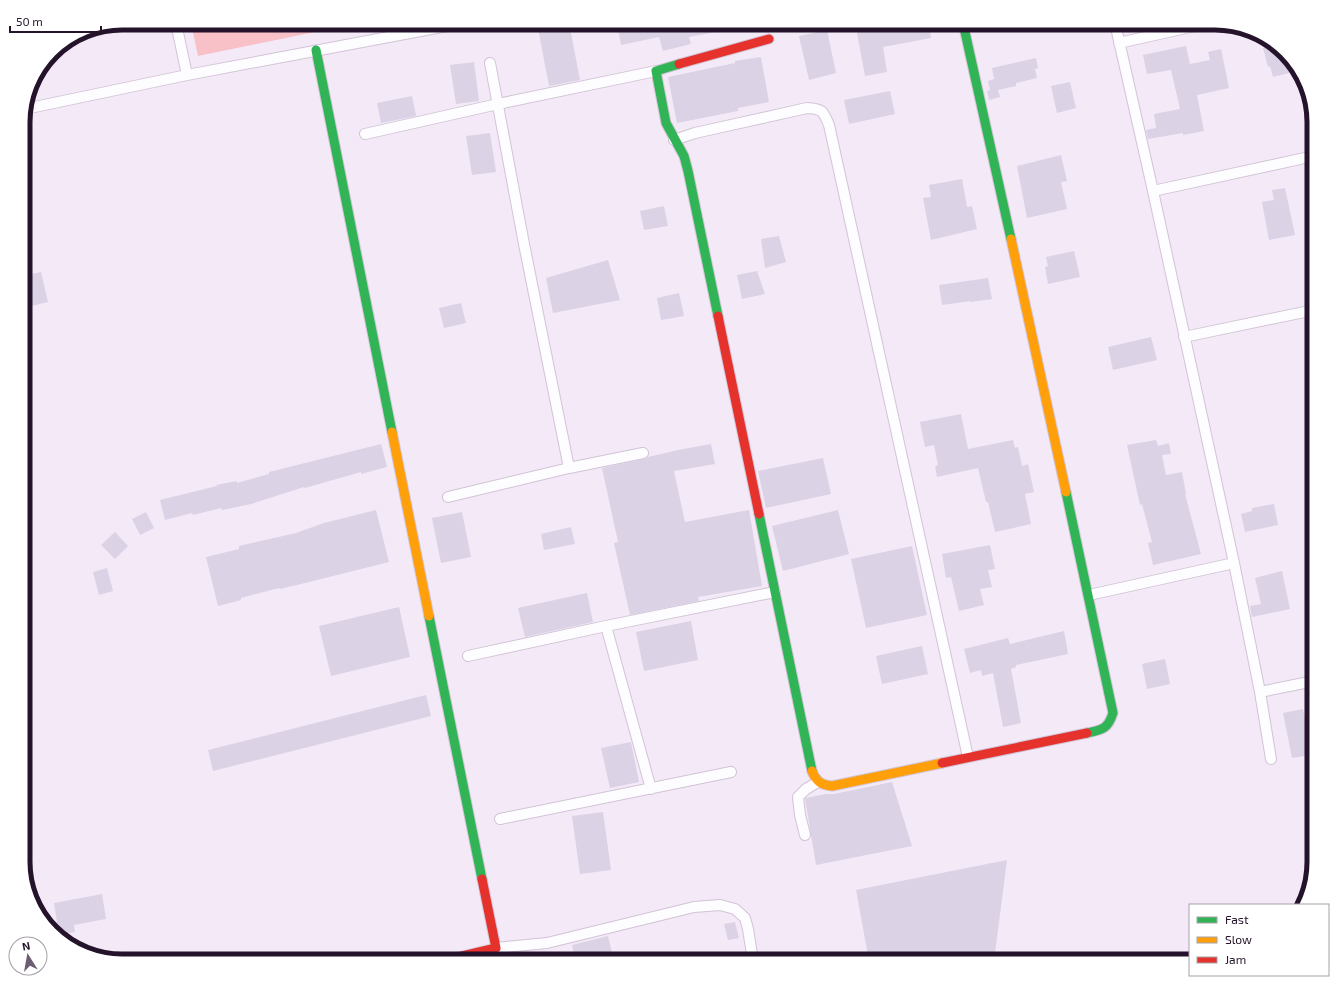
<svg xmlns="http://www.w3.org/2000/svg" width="1337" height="984" font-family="'Exo 2',sans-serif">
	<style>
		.green { fill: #f8c0c7 }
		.building { fill: #dbd2e6 }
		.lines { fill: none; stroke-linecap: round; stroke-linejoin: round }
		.street-casing { stroke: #d2c4d6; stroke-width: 12 }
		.fast-casing { stroke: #d2c4d6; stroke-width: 11 }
		.slow-casing { stroke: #d2c4d6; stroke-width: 11 }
		.jam-casing { stroke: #d2c4d6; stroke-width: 11 }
		.street { stroke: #fdfcfe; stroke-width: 10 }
		.fast { stroke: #30b455; stroke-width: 9 }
		.slow { stroke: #ff9f0a; stroke-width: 9 }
		.jam { stroke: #e5322d; stroke-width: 9 }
		.rim { fill: none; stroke: #24132a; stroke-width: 5 }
	</style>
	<rect width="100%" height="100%" fill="#f3e9f7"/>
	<path class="green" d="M191 23H359L198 56Z"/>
	<path class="building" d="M537 23H569L580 80 549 86Z
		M617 23H720L721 31 689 37 691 44 663 51 659 37 621 45Z
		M886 23H929L931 38 883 47 887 72 865 76 856 28Z
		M827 30 836 73 809 80 799 36Z
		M1276 45 1291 62 1293 72 1273 77 1270 66 1268 67 1263 48Z
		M1186 46 1190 64 1210 60 1208 52 1221 49 1229 88 1197 95 1204 131 1183 135V133L1148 139 1146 130 1156 128 1154 114 1180 109 1171 70 1147 74 1143 55Z
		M761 57 769 102 738 108V111L677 123 668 77 735 63V61Z
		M1036 58 1038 68 1035 69 1037 78 1016 83V86L998 90 1000 97 989 100 987 91 990 90 988 81 994 79 992 68Z
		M474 62 479 101 456 104 450 65Z
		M1070 82 1076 108 1057 113 1051 86Z
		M890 91 895 114 849 124 844 100Z
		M412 96 416 116 381 123 377 103Z
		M490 133 496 172 472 175 466 136Z
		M1061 155 1067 181 1061 182 1067 209 1027 218 1017 166Z
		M962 179 967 207 972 206 977 229 931 240 923 198 931 197 929 185Z
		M1285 188 1295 235 1269 240 1262 202 1274 200 1272 190Z
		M664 206 668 226 644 230 640 211Z
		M779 236 786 262 765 268 761 239Z
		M1074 251 1080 277 1048 284 1045 267 1048 266 1046 257Z
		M608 260 620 300 553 313 546 278Z
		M757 271 765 294 742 299 737 275Z
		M41 272 48 302 23 308V276Z
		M988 278 992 299 971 302V301L942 305 939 285Z
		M679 293 684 316 661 320 657 298Z
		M461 303 466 323 444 328 439 308Z
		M1151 337 1157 360 1113 370 1108 347Z
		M961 414 968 449 1013 440 1015 448 1018 447 1022 466 1028 464 1034 492 1025 494 1031 524 995 532 988 502H986L978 468 937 477 935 466 938 465 934 445 925 447 920 422Z
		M1156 440 1158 446 1169 443 1171 454 1162 455 1166 475 1182 472 1186 494H1185L1201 554 1153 565 1148 543 1152 542 1142 504 1140 505 1127 445Z
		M381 444 387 467 361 474V472L305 488 304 487 251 504 222 510 221 508 193 515 192 513 165 520 160 500 217 486 216 485 237 481V483L269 474V472Z
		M711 444 715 464 674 471 685 522 749 510 762 586 698 597 699 601 630 615 614 543 618 542 602 468 644 459 648 457 678 450Z
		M823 458 831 494 766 508 758 471Z
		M1274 504 1278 525 1245 532 1241 514 1252 511V508Z
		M376 510 389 562 301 584 280 589 279 588 241 598V600L218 606 206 557 239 549V546L296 533 324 523Z
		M838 510 849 554 783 571 772 526Z
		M146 512 154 528 140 535 132 519Z
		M462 512 471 557 441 563 432 518Z
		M571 527 575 544 544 550 541 534Z
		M115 532 128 546 115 559 101 545Z
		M990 545 995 569 988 570 992 587 980 589 984 605 959 611 951 577 946 578 942 554Z
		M912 546 927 615 866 628 851 559Z
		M107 568 113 591 99 595 93 572Z
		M1282 571 1290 609 1252 617 1250 606 1261 604 1255 578Z
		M587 593 593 622 525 637 518 608Z
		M399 607 410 657 331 676 319 626Z
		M691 621 698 660 644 671 636 632Z
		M1064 631 1068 654 1016 665V667L1011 669 1021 723 1003 727 993 673 982 676 981 670 970 673 964 649 1008 638 1010 644Z
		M922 646 928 674 882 684 876 656Z
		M1165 659 1170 684 1147 689 1142 664Z
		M426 695 431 716 213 771 208 750Z
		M1303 709 1311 755 1292 758 1283 713Z
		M631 742 639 782 610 788 601 748Z
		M892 782 912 846 816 865 805 799 806 798 826 794H834Z
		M603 812 611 870 580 874 572 816Z
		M1007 860 994 961H869L856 890Z
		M102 894 106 919 74 925 75 932 59 935 54 903Z
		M735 922 739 938 728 940 724 924Z
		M608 936 614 961H575L572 945Z"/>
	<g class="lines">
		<defs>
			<path id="street" d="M176 23 187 75
				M1115 23 1153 191 1234 563 1260 692 1271 759
				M1119 43 1208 23
				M490 63 524 244 569 468
				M25 109 187 75 463 23
				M365 134 498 104 656 71
				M674 140 695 133 807 108C823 109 823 111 829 125L968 757
				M1153 191 1314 156
				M1184 337 1314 310
				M448 497 569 468 643 453
				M1089 595 1234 563
				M606 626 651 789
				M468 656 606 626 775 592
				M1260 692 1314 681
				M500 819 731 772
				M805 835 800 815 798 797 806 789 818 782
				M496 948 547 943 694 907 720 905 735 909 745 918 748 929 753 961"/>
			<path id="fast" d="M963 23 1011 239
				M316 50 392 432
				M679 64 656 71 666 123 684 156 688 171 718 316
				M1066 492 1113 713C1108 729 1102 730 1087 733
				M759 514 812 771
				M429 616 482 879"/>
			<path id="slow" d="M1011 239 1066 492
				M392 432 429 616
				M812 771C816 781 821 785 832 786L942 763"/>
			<path id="jam" d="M679 64 769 39
				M718 316 759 514
				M942 763 1087 733
				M441 961 496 948 482 879"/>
		</defs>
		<use href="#street" class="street-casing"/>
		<use href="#fast" class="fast-casing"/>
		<use href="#slow" class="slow-casing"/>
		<use href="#jam" class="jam-casing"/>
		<use href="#street" class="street"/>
		<use href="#fast" class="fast"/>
		<use href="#slow" class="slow"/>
		<use href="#jam" class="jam"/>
	</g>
	<path d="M0 0H1337V984H0ZM122 30H1215A92 92 0 0 1 1307 122V862A92 92 0 0 1 1215 954H122A92 92 0 0 1 30 862V122A92 92 0 0 1 122 30Z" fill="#fff" fill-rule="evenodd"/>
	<path class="rim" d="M122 30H1215A92 92 0 0 1 1307 122V862A92 92 0 0 1 1215 954H122A92 92 0 0 1 30 862V122A92 92 0 0 1 122 30Z"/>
	<rect x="1189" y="904" width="140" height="72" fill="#ffffff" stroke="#a7a1aa"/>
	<rect x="1197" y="917" width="20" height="6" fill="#30b455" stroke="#a7a1aa"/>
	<text x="1225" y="924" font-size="12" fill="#24132a">Fast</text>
	<rect x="1197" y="937" width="20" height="6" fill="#ff9f0a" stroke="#a7a1aa"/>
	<text x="1225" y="944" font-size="12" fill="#24132a">Slow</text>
	<rect x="1197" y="957" width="20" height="6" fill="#e5322d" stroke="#a7a1aa"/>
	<text x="1225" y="964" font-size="12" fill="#24132a">Jam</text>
	<g transform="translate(28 956) rotate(349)"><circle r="19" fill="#ffffff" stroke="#a7a1aa"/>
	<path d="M0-3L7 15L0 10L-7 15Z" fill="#6c5e72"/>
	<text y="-6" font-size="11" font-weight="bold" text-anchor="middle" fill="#24132a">N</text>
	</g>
	<path d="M10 26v6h91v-6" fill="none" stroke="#24132a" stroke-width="2"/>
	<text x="16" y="26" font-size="12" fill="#24132a" stroke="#ffffff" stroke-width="3" paint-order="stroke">50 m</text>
</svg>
